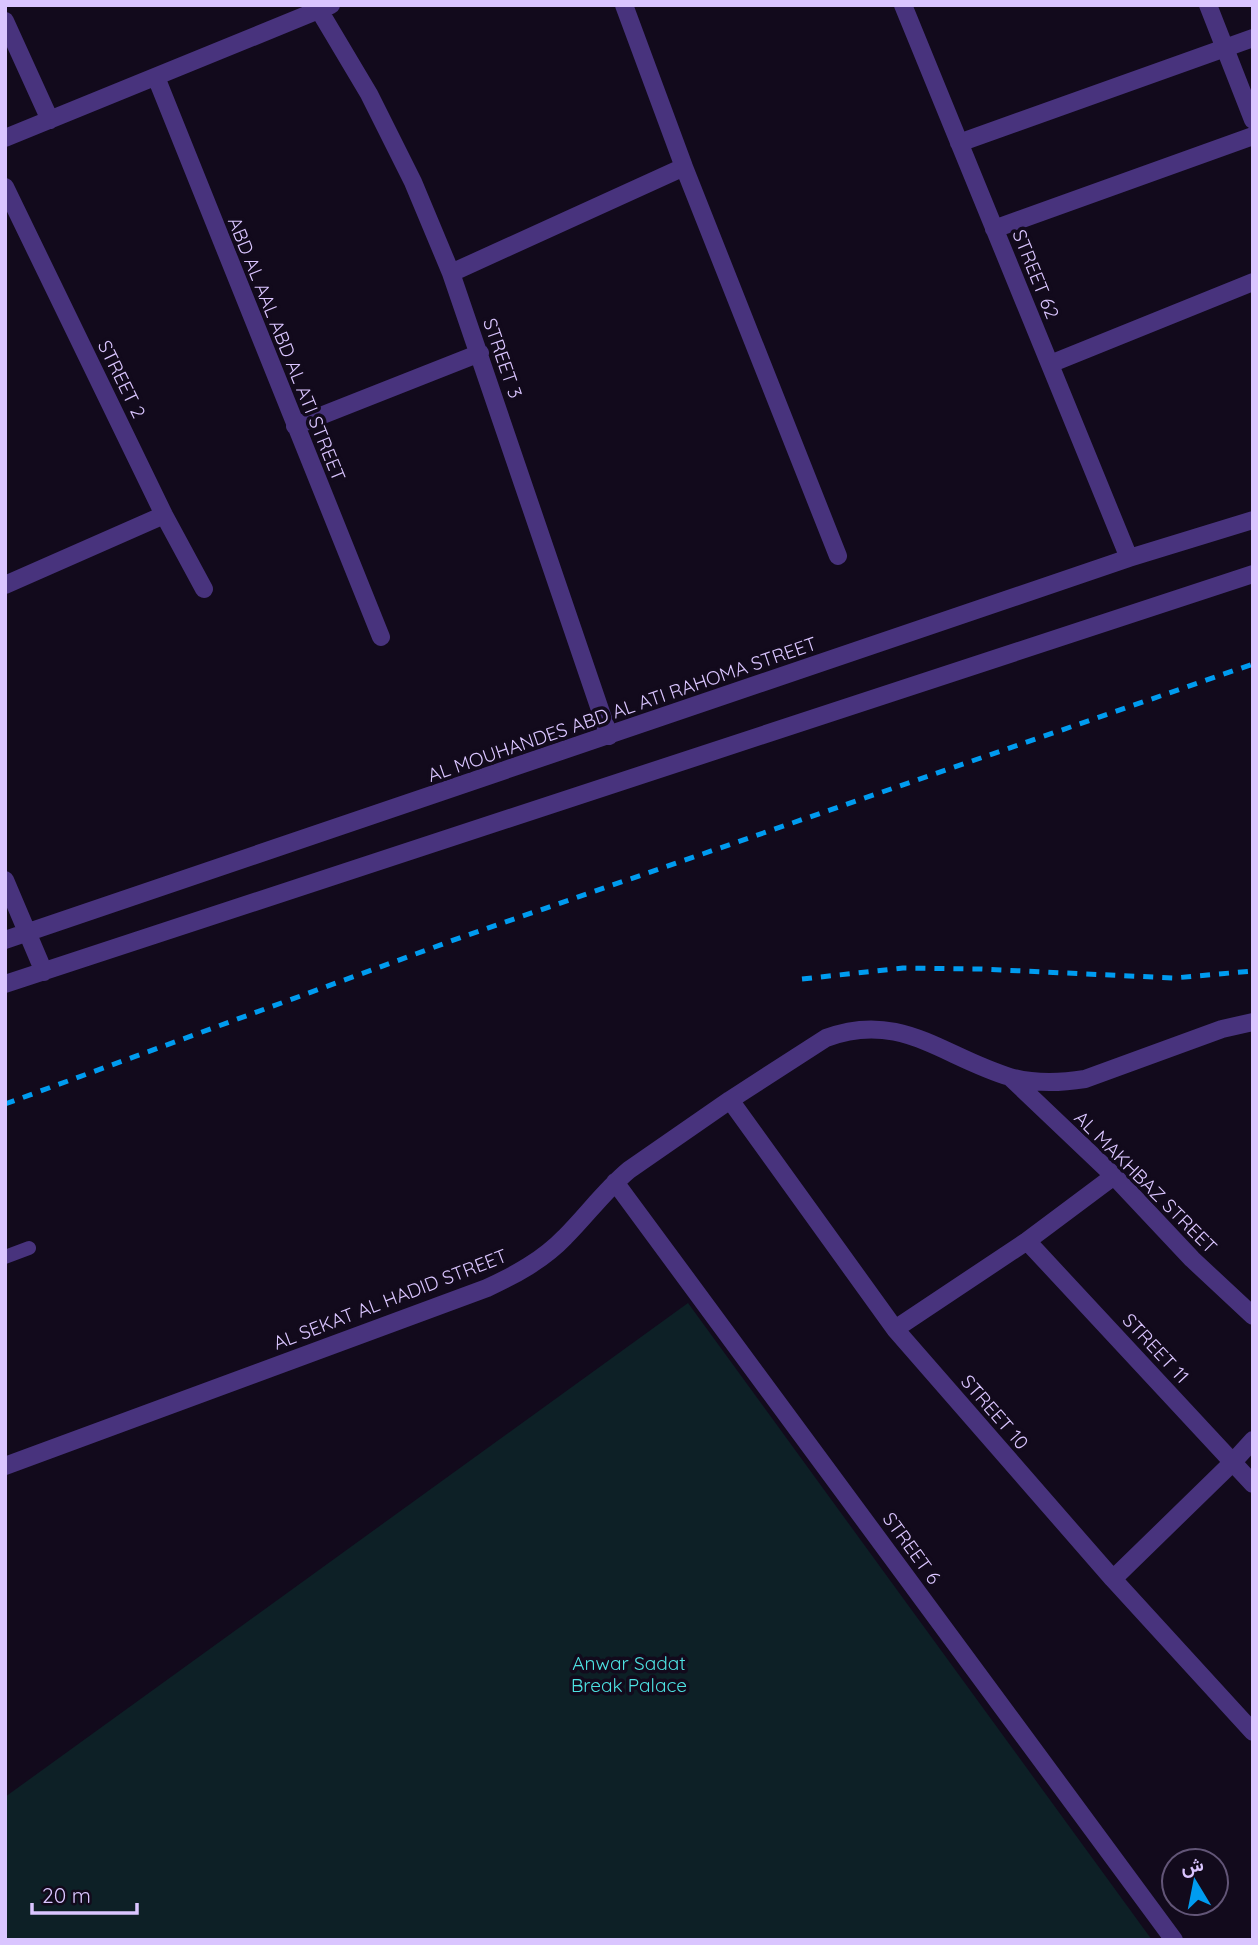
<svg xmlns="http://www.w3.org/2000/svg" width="1258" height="1945" font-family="Quicksand,Vazirmatn,sans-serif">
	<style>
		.green { fill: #0d2026 }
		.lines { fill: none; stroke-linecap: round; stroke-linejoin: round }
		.lane { stroke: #48337d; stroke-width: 14 }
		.street { stroke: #48337d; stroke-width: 18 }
		.rail { stroke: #009cf0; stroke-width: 5; stroke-dasharray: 10 9; stroke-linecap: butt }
		.labels { text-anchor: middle; stroke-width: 7; stroke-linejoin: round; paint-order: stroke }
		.street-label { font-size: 19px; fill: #dac5ff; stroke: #120a1c }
		.park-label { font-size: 19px; fill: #4ee2e2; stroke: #120a1c }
	</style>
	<rect width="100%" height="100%" fill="#120a1c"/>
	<path class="green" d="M688 1303 1152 1940H5V1797Z"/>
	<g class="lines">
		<path class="lane" d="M5 1257 29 1248"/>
		<path class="street" d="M624 5 684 167 838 556
			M903 5 1129 558
			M1208 5 1253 120
			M319 10 369 94 413 182 451 273 609 736
			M5 21 50 120
			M156 77 381 637
			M5 138 331 5
			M959 143 1253 38
			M5 187 164 515 204 589
			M994 229 1253 136
			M451 273 684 167
			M1050 364 1253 282
			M295 426 480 353
			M5 585 164 515
			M5 880 44 972
			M5 940 1129 558 1253 520
			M5 984 1253 574
			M1011 1078 1114 1176 1192 1259 1253 1316
			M730 1100 895 1329 1113 1579 1253 1732
			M615 1182 1174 1940
			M1027 1241 1253 1484
			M895 1329 1027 1241 1114 1176
			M5 1466 487 1288C515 1275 543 1260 565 1237 587 1215 605 1190 629 1170L730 1100 826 1038C900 1010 943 1057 1010 1077 1035 1084 1060 1083 1085 1079L1222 1029 1253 1022
			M1113 1579 1233 1462 1253 1440"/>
		<path class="rail" d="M802 979 903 968 980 969 1174 978 1253 971
			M5 1104 462 937 1253 664"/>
	</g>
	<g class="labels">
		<g class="street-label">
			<text transform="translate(1036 274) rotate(68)" y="7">STREET 62</text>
			<text transform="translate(287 349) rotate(68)" y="7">ABD AL AAL ABD AL ATI STREET</text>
			<text transform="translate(503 358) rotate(71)" y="7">STREET 3</text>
			<text transform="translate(122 379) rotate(64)" y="7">STREET 2</text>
			<text transform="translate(622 709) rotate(-19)" y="7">AL MOUHANDES ABD AL ATI RAHOMA STREET</text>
			<text transform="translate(1146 1182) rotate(45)" y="7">AL MAKHBAZ STREET</text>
			<text transform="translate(390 1299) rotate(-21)" y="7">AL SEKAT AL HADID STREET</text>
			<text transform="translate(1156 1348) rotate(47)" y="7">STREET 11</text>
			<text transform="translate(995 1412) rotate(49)" y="7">STREET 10</text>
			<text transform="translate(912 1548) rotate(54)" y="7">STREET 6</text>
		</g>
		<g class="park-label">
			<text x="629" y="1670">Anwar Sadat<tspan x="629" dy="22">Break Palace</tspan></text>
		</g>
	</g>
	<rect width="1258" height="1945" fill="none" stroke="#dac5ff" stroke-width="14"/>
	<g transform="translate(1195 1882) rotate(350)"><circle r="33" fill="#120a1c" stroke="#625577" stroke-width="2"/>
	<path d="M0-5L12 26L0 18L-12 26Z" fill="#009cf0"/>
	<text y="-10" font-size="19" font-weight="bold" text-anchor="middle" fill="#dac5ff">ش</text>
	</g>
	<path d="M32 1903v10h105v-10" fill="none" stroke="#dac5ff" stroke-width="3.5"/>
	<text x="42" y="1903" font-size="21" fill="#dac5ff" stroke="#120a1c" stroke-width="5" paint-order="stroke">20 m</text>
</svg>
